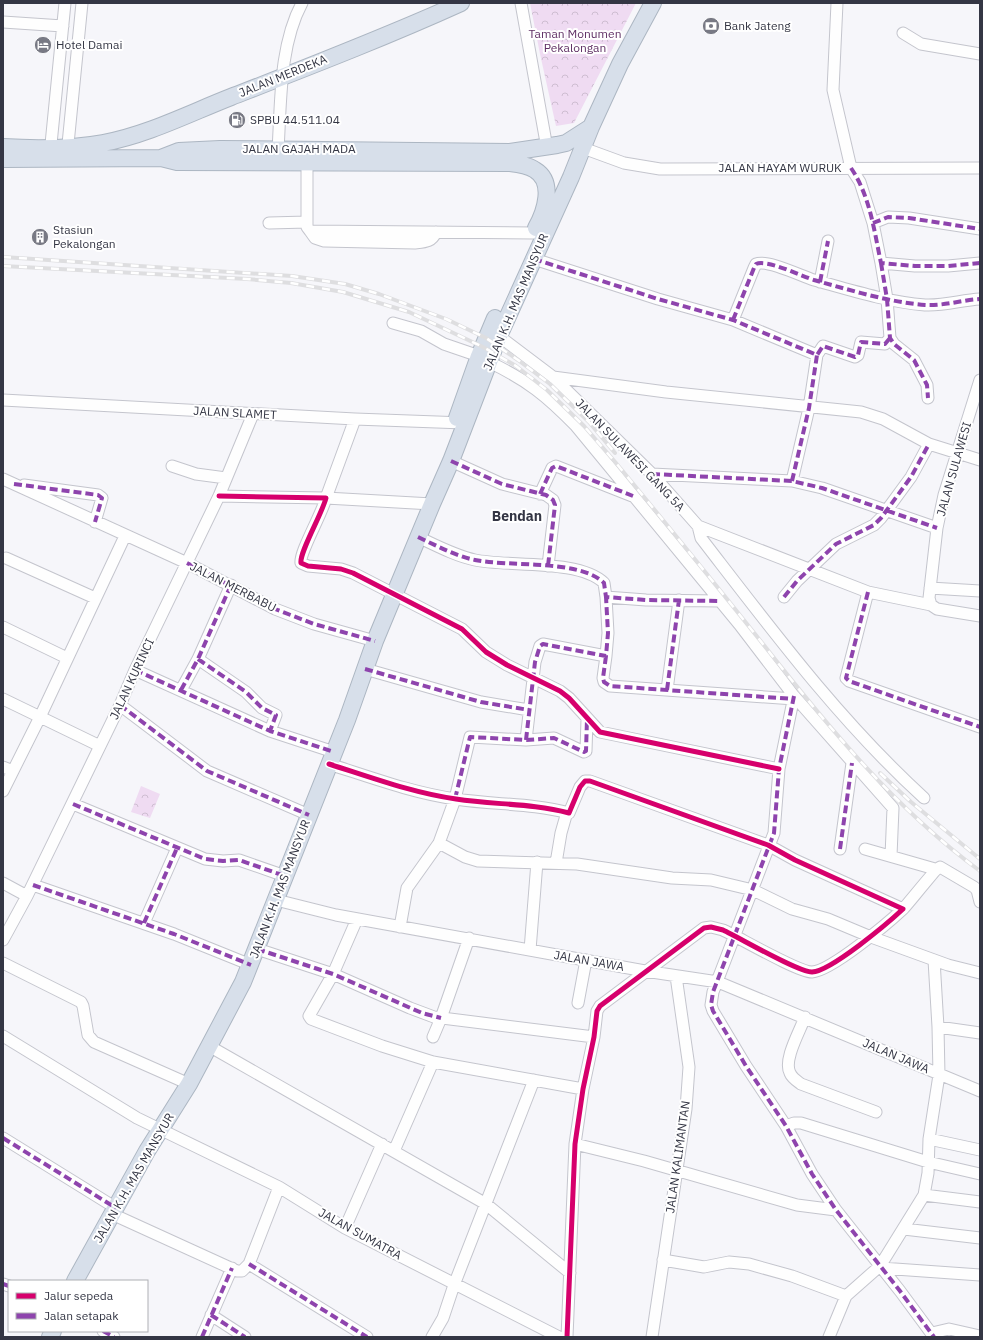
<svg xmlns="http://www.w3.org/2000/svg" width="983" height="1340" font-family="'IBM Plex Sans',sans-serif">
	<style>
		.park { fill: url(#park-crowns) }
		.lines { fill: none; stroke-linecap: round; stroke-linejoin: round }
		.minor-casing { stroke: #c4c5cd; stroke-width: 13 }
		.highway-casing { stroke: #acb6c2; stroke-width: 18 }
		.minor { stroke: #fefefe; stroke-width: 11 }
		.highway { stroke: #d7dfea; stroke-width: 16 }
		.rail-casing { stroke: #dedee0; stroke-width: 4 }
		.rail { stroke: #fff; stroke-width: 2.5; stroke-dasharray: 8; stroke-linecap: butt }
		.quiet { stroke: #8e44ad; stroke-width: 4; stroke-dasharray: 8 4; stroke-linecap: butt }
		.cycleway-casing { stroke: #fff; stroke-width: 8 }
		.cycleway { stroke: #d6006c; stroke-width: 5 }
		.labels { text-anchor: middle; stroke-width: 4; stroke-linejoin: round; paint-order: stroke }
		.poi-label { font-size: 12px; fill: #343644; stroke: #fff; text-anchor: start }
		.park-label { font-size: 12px; fill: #5f2f64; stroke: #fff }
		.street-label { font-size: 12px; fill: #343644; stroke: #fff }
		.quarter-label { font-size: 14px; font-weight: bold; fill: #343644; stroke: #fff }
	</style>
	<defs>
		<pattern id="park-crowns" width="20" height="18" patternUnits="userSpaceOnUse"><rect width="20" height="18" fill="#efdbf2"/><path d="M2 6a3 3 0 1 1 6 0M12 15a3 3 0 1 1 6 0" fill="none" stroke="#cebdd1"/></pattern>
	</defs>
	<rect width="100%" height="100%" fill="#f6f6fa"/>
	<path class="park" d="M530 3H636L574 123 556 126 540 54Z
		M141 786 160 794 150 818 131 812Z"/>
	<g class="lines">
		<defs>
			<path id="minor" d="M521 3 547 148
				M837 3 833 90 851 168 860 182 873 223 881 263 915 266H948L980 263
				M3 22 63 26
				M903 33 921 44 980 54
				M583 148 624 163 660 169 980 168
				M278 150C281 103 279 46 302 3
				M50 154 65 3
				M67 154 82 3
				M307 163V227L310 231 534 233
				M269 223 307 222
				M873 223 888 217 909 218 980 229
				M310 231 315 238 324 241 415 243C425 242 432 242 436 232
				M534 259 658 299 733 320 817 355 823 346 855 357 858 355 861 342 885 344 890 338
				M881 263 887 299 890 338 894 344 914 360 927 385 928 398
				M820 282 828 241
				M733 320 754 268 756 264C767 259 801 276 814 280 850 290 888 302 925 305 944 306 962 300 980 299
				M393 323 421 331 444 344 479 356
				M499 336 553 377 652 474 698 526 868 592 931 605
				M489 362C527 380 547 396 576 426L739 624 794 696 893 808 891 856
				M553 377 666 392 861 412 883 419 929 444 980 460
				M980 380 944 495 937 528 929 598 931 605 937 609 980 616
				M3 400 355 419 464 423
				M355 419 326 498 432 504
				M451 461 502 484 546 495 553 500 555 505 548 566
				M172 466 196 474 226 478
				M652 474 792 481 822 488 937 528
				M3 479 187 563 275 609 314 624 375 641
				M792 481 809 408 817 355
				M24 485 98 495 102 498 95 522
				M540 494 552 468 556 466 632 496
				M219 496 326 498C322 514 299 553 301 563L308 566 341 569 353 573 462 629 486 652 507 665 560 691 569 698 600 732 779 769
				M698 526 701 538 711 551C778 638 843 724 924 798
				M418 537C437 546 456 556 475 560 508 567 580 559 604 583L606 597 646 600 719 601
				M6 558 95 598
				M930 588 980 591
				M868 592 846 678 849 681 980 727
				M784 597 797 581 836 544 874 525 881 518 911 477 929 444
				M3 627 67 658
				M606 656 603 678 604 682 610 686 794 699
				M198 659 246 692 262 708 276 715 270 731
				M365 669 481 702 529 710
				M135 670 270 731 334 752
				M181 690 198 659 231 585
				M667 690 679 600
				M794 696 779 769 774 833 713 992 711 1005 713 1011 746 1066 786 1126 812 1174 836 1210 900 1291 934 1337
				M3 699 100 746
				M120 705 207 771 309 815
				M526 740 535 662 540 646 543 644 606 656 608 633 606 597
				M329 764C370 777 413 793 456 799 494 805 532 803 569 813L580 787 585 781H590L768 845 795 860 903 909C888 923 831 971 812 972 798 972 740 938 723 930L711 927 704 928 600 1006 597 1011 594 1037 583 1089 575 1144 567 1337
				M3 767 13 771
				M3 791 40 717 125 536
				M73 804 205 859 223 861 239 860 285 876
				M439 843 455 799 470 737 526 740 554 738 584 752 586 751 587 719
				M840 849 852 763
				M865 849 935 869
				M556 863 561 833 567 812
				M3 883 27 896
				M33 885 174 934 251 965
				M276 900 336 915 645 971 718 982 980 1091
				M903 909C909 903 936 868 940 867L974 887 977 890 980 902
				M357 919 333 974 309 1016 311 1019 382 1046 433 1062 583 1089
				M144 923 177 848
				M400 927 407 888 439 843 465 857 478 861 577 864 672 878 711 880 753 890 792 909 828 919 871 937 948 965 980 973
				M3 940 27 896 120 705 135 670 219 496 253 414
				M257 949 333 974 410 1008 434 1017 594 1037
				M530 950 537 862
				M934 960 938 1027
				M3 963 81 1002 83 1006 88 1035 94 1042 189 1084
				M578 1003 586 960
				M805 1017C800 1031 783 1060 790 1073 792 1078 797 1081 801 1084L876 1112
				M3 1036 137 1118 279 1187 345 1228 559 1337
				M433 1037 441 1018 469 938
				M209 1046 486 1204 570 1273
				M786 1126 794 1123H801L928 1162 980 1174
				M3 1138 116 1208
				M929 1139 980 1150
				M575 1144 644 1161 797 1205 836 1210
				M394 1151 433 1062
				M924 1195 980 1202
				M112 1214 237 1271H242L249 1264 279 1187
				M345 1228 382 1144
				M904 1229 980 1238
				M663 1260 704 1267 729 1262 749 1264 792 1276 846 1296
				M249 1264 367 1337
				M881 1268 980 1275
				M3 1284 9 1286
				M211 1315 245 1337
				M103 1331 114 1337
				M932 1333 949 1329 980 1336
				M202 1337 232 1268
				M432 1337 443 1318 454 1285 534 1080
				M652 1337 686 1109 689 1067 676 976
				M829 1337 846 1296 880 1266 924 1195 928 1173 929 1139 939 1075 938 1027 980 1033"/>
			<path id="highway" d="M3 147C36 149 70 149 103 143 147 135 190 113 231 97 308 67 386 37 461 3
				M161 158 177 162 510 163C519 164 528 165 535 170 555 182 545 212 536 228
				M3 159 161 158 179 151 220 149 510 152 557 145 566 143 591 127
				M457 418 479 356 495 318
				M75 1281 147 1151 189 1084 243 982 347 720 375 641 432 504 451 461 499 336 571 177 591 127 620 64 653 3
				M50 1337 53 1331"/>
		</defs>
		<use href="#minor" class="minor-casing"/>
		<use href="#highway" class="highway-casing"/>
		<use href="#minor" class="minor"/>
		<use href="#highway" class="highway"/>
		<defs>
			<path id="rail" d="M3 257 292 276 345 284 379 294 446 319 486 338 518 360 550 384 589 422 615 453
				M3 266 247 279 291 283 343 292 409 312 483 347 516 366 547 390 584 426 616 463C664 521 712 580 759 639 825 723 894 808 980 871
				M880 773 911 802 980 859"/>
		</defs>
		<use href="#rail" class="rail-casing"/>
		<use href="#rail" class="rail"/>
		<path class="quiet" d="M851 168C870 196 874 230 881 263L915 266H948L980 263
			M873 223 888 217 909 218 980 229
			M534 259 658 299 733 320 817 355 823 346 855 357 858 355 861 342 885 344 890 338
			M881 263 887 299 890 338 894 344 914 360 927 385 928 398
			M820 282 828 241
			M733 320 754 268 756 264C767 259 801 276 814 280 850 290 888 302 925 305 944 306 962 300 980 299
			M451 461 502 484 546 495 553 500 555 505 548 566
			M652 474 792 481 822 488 937 528
			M792 481 809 408 817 355
			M14 484 98 495 102 498 95 522
			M540 494 552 468 556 466 633 496
			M418 537C437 546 456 556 475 560 508 567 580 559 604 583L606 597 646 600 719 601
			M187 563 275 609 314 624 375 641
			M868 592 846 678 849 681 980 727
			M784 597 797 581 836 544 874 525 881 518 911 477 929 444
			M606 656 603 678 604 682 610 686 794 699
			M198 659 246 692 262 708 276 715 270 731
			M365 669 481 702 529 710
			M135 670 270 731 334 752
			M181 690 198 659 231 585
			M667 690 679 600
			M794 696 779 769 774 833 713 992 711 1005 713 1011 746 1066 786 1126 812 1174 836 1210 900 1291 934 1337
			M120 705 207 771 309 815
			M526 740 535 662 540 646 543 644 606 656 608 633 606 597
			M455 799 470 737 526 740 554 738 584 752 586 751 587 719
			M73 804 205 859 223 861 239 860 285 876
			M840 849 852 763
			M33 885 174 934 251 965
			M144 923 177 848
			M257 949 333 974 422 1013 441 1018
			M3 1138 116 1208
			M249 1264 367 1337
			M3 1284 9 1286
			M211 1315 245 1337
			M103 1331 114 1337
			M202 1337 232 1268"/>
		<defs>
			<path id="cycleway" d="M219 496 326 498C322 514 299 553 301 563L308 566 341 569 353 573 462 629 486 652 507 665 560 691 569 698 600 732 779 769
				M329 764C370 777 413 793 456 799 494 805 532 803 569 813L580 787 585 781H590L768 845 795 860 903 909C888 923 831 971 812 972 798 972 740 938 723 930L711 927 704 928 600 1006 597 1011 594 1037 583 1089 575 1144 567 1337"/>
		</defs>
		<use href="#cycleway" class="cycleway-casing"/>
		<use href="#cycleway" class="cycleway"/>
	</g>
	<defs>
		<symbol id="bank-disc" viewBox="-11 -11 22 22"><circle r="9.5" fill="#787984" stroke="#fff"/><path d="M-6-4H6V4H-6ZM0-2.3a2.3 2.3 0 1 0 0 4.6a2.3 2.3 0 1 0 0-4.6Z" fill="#fff"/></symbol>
		<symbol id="hotel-disc" viewBox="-11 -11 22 22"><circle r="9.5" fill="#787984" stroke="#fff"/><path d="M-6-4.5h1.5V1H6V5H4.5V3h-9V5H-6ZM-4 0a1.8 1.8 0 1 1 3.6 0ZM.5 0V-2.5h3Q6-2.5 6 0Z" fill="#fff"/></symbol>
		<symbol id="fuel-disc" viewBox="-11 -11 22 22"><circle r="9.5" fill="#787984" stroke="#fff"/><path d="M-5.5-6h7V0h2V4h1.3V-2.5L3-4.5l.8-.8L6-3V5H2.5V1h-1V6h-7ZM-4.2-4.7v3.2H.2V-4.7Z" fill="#fff"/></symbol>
		<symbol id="building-disc" viewBox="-11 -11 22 22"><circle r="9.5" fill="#787984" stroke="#fff"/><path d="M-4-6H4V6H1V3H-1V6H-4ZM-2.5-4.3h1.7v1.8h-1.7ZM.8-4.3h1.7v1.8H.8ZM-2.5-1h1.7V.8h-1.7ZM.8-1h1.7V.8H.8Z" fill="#fff"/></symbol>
	</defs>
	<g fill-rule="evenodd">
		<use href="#bank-disc" x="701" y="16" width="20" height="20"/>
		<use href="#hotel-disc" x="33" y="35" width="20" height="20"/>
		<use href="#fuel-disc" x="227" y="110" width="20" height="20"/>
		<use href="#building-disc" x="30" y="227" width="20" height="20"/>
	</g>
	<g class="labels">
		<g class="poi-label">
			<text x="724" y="30">Bank Jateng</text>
			<text x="56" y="49">Hotel Damai</text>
			<text x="250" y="124">SPBU 44.511.04</text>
			<text x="53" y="234">Stasiun<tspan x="53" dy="14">Pekalongan</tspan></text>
		</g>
		<g class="park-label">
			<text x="575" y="38">Taman Monumen<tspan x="575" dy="14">Pekalongan</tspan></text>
		</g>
		<g class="street-label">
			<text transform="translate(283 76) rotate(-22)" y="4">JALAN MERDEKA</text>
			<text x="299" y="153">JALAN GAJAH MADA</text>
			<text x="780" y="172">JALAN HAYAM WURUK</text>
			<text transform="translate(516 302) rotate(-67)" y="4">JALAN K.H. MAS MANSYUR</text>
			<text transform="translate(235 413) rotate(3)" y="4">JALAN SLAMET</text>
			<text transform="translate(630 455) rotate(46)" y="4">JALAN SULAWESI GANG 5A</text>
			<text transform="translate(954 469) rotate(-74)" y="4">JALAN SULAWESI</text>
			<text transform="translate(233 587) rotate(27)" y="4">JALAN MERBABU</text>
			<text transform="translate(132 679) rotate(-65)" y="4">JALAN KURINCI</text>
			<text transform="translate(280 889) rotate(-69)" y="4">JALAN K.H. MAS MANSYUR</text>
			<text transform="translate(589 961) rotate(10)" y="4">JALAN JAWA</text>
			<text transform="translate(896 1056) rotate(23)" y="4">JALAN JAWA</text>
			<text transform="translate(678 1157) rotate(-82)" y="4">JALAN KALIMANTAN</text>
			<text transform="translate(134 1178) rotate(-60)" y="4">JALAN K.H. MAS MANSYUR</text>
			<text transform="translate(360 1234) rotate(29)" y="4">JALAN SUMATRA</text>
		</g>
		<g class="quarter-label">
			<text x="517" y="521">Bendan</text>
		</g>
	</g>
	<rect width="983" height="1340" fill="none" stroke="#343644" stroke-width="8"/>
	<rect x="8" y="1280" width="140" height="52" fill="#ffffff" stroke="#aeafb4"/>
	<rect x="16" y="1293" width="20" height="6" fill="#d6006c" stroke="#aeafb4"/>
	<text x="44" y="1300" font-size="12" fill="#343644">Jalur sepeda</text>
	<rect x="16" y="1313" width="20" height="6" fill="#8e44ad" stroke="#aeafb4"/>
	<text x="44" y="1320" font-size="12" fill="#343644">Jalan setapak</text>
</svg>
